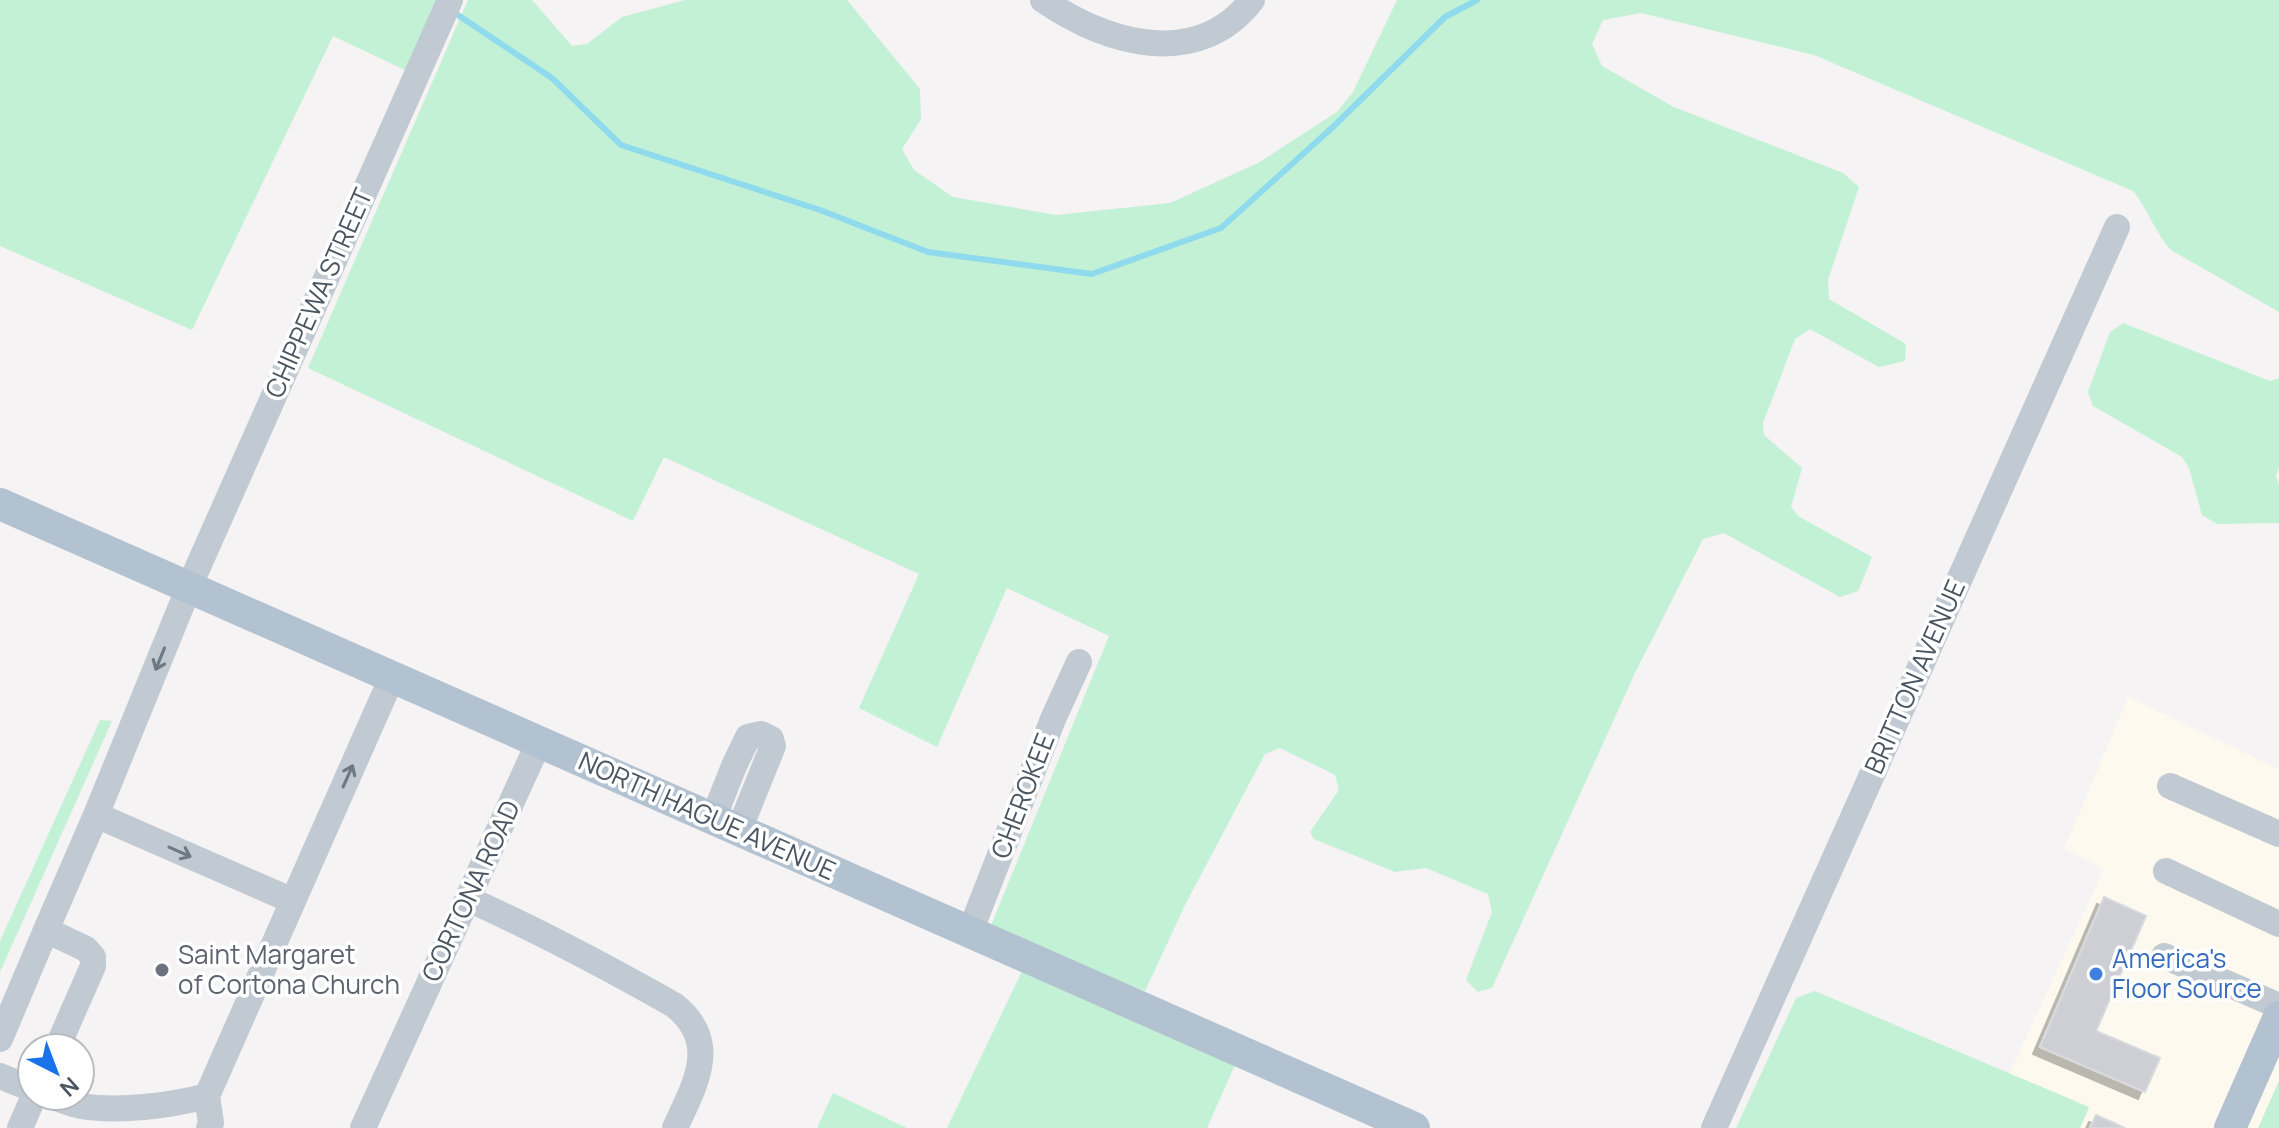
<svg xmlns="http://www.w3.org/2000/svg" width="2279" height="1128" font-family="Manrope,sans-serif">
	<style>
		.commercial { fill: #fdf9ef }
		.green { fill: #c3f1d5 }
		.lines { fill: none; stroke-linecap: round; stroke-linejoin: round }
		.stream { stroke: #90daee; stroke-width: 6 }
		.building { fill: #cdcfd5; stroke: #d7d9de; stroke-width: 2; filter: url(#shadow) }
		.minor { stroke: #c1cad2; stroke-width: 26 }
		.major { stroke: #b3c2d1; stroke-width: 32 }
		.oneway { stroke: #6e7983 }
		.worship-dot { fill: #6b7280; stroke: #fff; stroke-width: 3 }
		.shop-dot { fill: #3f7fe0; stroke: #fff; stroke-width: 3 }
		.labels { text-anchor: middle; stroke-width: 7; stroke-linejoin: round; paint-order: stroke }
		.street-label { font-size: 26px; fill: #4a5661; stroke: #fff }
		.worship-label { font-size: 26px; fill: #5b616d; stroke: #fff; text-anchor: start }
		.shop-label { font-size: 26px; fill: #366cbe; stroke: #fff; text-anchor: start }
	</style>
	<defs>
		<filter id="shadow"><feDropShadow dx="-7" dy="7" stdDeviation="0" flood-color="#0004"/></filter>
	</defs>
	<rect width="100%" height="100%" fill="#f5f3f3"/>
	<path class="commercial" d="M2128 697 2279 769V1081L2258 1128H2080L2089 1108 2009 1074 2104 869 2064 849Z"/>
	<path class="green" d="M0 0H437L407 71 333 36 192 330 0 246Z
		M468 0H532L572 46 587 44 622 17 685 0H847L920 89 921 119 902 149 914 170 953 197 1056 215 1170 203 1258 163 1337 112 1353 92 1397 0H2279V312L2171 250C2155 233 2148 209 2133 191L1814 55 1641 13 1603 20 1592 44 1602 66 1674 107 1843 173 1859 187 1828 280 1829 299 1906 344 1905 361 1879 367 1810 329 1795 339 1763 423 1764 435 1802 468 1791 507 1798 516 1872 557 1858 591 1840 597 1724 533 1703 539 1635 673 1492 988 1478 992 1466 980 1492 912 1488 894 1426 868 1395 872 1314 839 1310 832 1339 790 1335 775 1280 748 1265 754 1186 903 1145 991 1033 950 990 928 1109 636 1007 588 937 747 859 708 919 574 664 457 633 521 308 368Z
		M2123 323 2270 381 2279 378V467L2276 476 2279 485V523L2217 524 2202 515 2189 468 2182 457 2093 406 2088 392 2110 332Z
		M100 720 112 721 0 972V941Z
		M1023 969 1235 1065 1207 1128H947Z
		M1815 991 2089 1107 2080 1128H1736L1796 998Z
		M2279 1081V1128H2258Z
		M833 1093 907 1128H817Z"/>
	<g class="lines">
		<path class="stream" d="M452 11 552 78 621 145 820 210 928 252 1092 274 1221 228 1334 126 1445 17 1477 0"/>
	</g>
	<path class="building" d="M2104 897 2146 916 2096 1031 2160 1058 2145 1092 2040 1047Z
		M2096 1115 2125 1128H2090Z"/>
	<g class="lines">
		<path class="minor" d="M1043 0C1106 43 1197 71 1252 0
			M392 677 293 901 96 815 189 587 450 0
			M2170 786 2279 834
			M713 819 734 766 748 737 761 734 771 739 773 746 739 830
			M2166 871 2279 924
			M468 899C539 931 607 967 674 1005 721 1042 695 1084 675 1128
			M970 932 1053 719 1079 662
			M2164 956 2279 1006
			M0 1039 46 930
			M57 1048 93 966V957L86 949 46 930 96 815
			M0 1076 32 1089
			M50 1096C60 1099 71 1104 81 1106 119 1112 169 1106 207 1096
			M20 1128 34 1096
			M209 1128 211 1123 207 1096 293 901
			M363 1128 539 742
			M1714 1128 2117 227"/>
		<path class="major" d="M0 504 1414 1128
			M2230 1128 2279 1017"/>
	</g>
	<defs><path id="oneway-shaft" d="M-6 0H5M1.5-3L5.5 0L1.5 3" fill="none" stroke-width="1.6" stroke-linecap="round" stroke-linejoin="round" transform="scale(2)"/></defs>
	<g class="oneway">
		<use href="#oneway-shaft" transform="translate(160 659) rotate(112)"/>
		<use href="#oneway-shaft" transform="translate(348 776) rotate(-66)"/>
		<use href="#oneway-shaft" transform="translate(180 852) rotate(24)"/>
	</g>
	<circle class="worship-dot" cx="162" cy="970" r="8"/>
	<circle class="shop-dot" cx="2096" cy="974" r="8"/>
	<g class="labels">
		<g class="street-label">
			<text transform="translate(319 293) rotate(-66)" y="9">CHIPPEWA STREET</text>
			<text transform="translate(1915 677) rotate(-66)" y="9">BRITTON AVENUE</text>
			<text transform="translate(1023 796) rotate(-69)" y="9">CHEROKEE</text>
			<text transform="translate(707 816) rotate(24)" y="9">NORTH HAGUE AVENUE</text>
			<text transform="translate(471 891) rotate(-65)" y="9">CORTONA ROAD</text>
		</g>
		<g class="worship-label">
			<text x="178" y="964">Saint Margaret<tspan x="178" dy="30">of Cortona Church</tspan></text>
		</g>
		<g class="shop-label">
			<text x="2112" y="968">America's<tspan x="2112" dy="30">Floor Source</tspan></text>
		</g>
	</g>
	<g transform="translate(56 1072) rotate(138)"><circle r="38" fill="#ffffff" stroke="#b7bbc0" stroke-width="2"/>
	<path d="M0-6L14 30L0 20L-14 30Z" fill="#1a73e8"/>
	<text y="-12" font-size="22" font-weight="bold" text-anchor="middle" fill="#4a5661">N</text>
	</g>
</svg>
